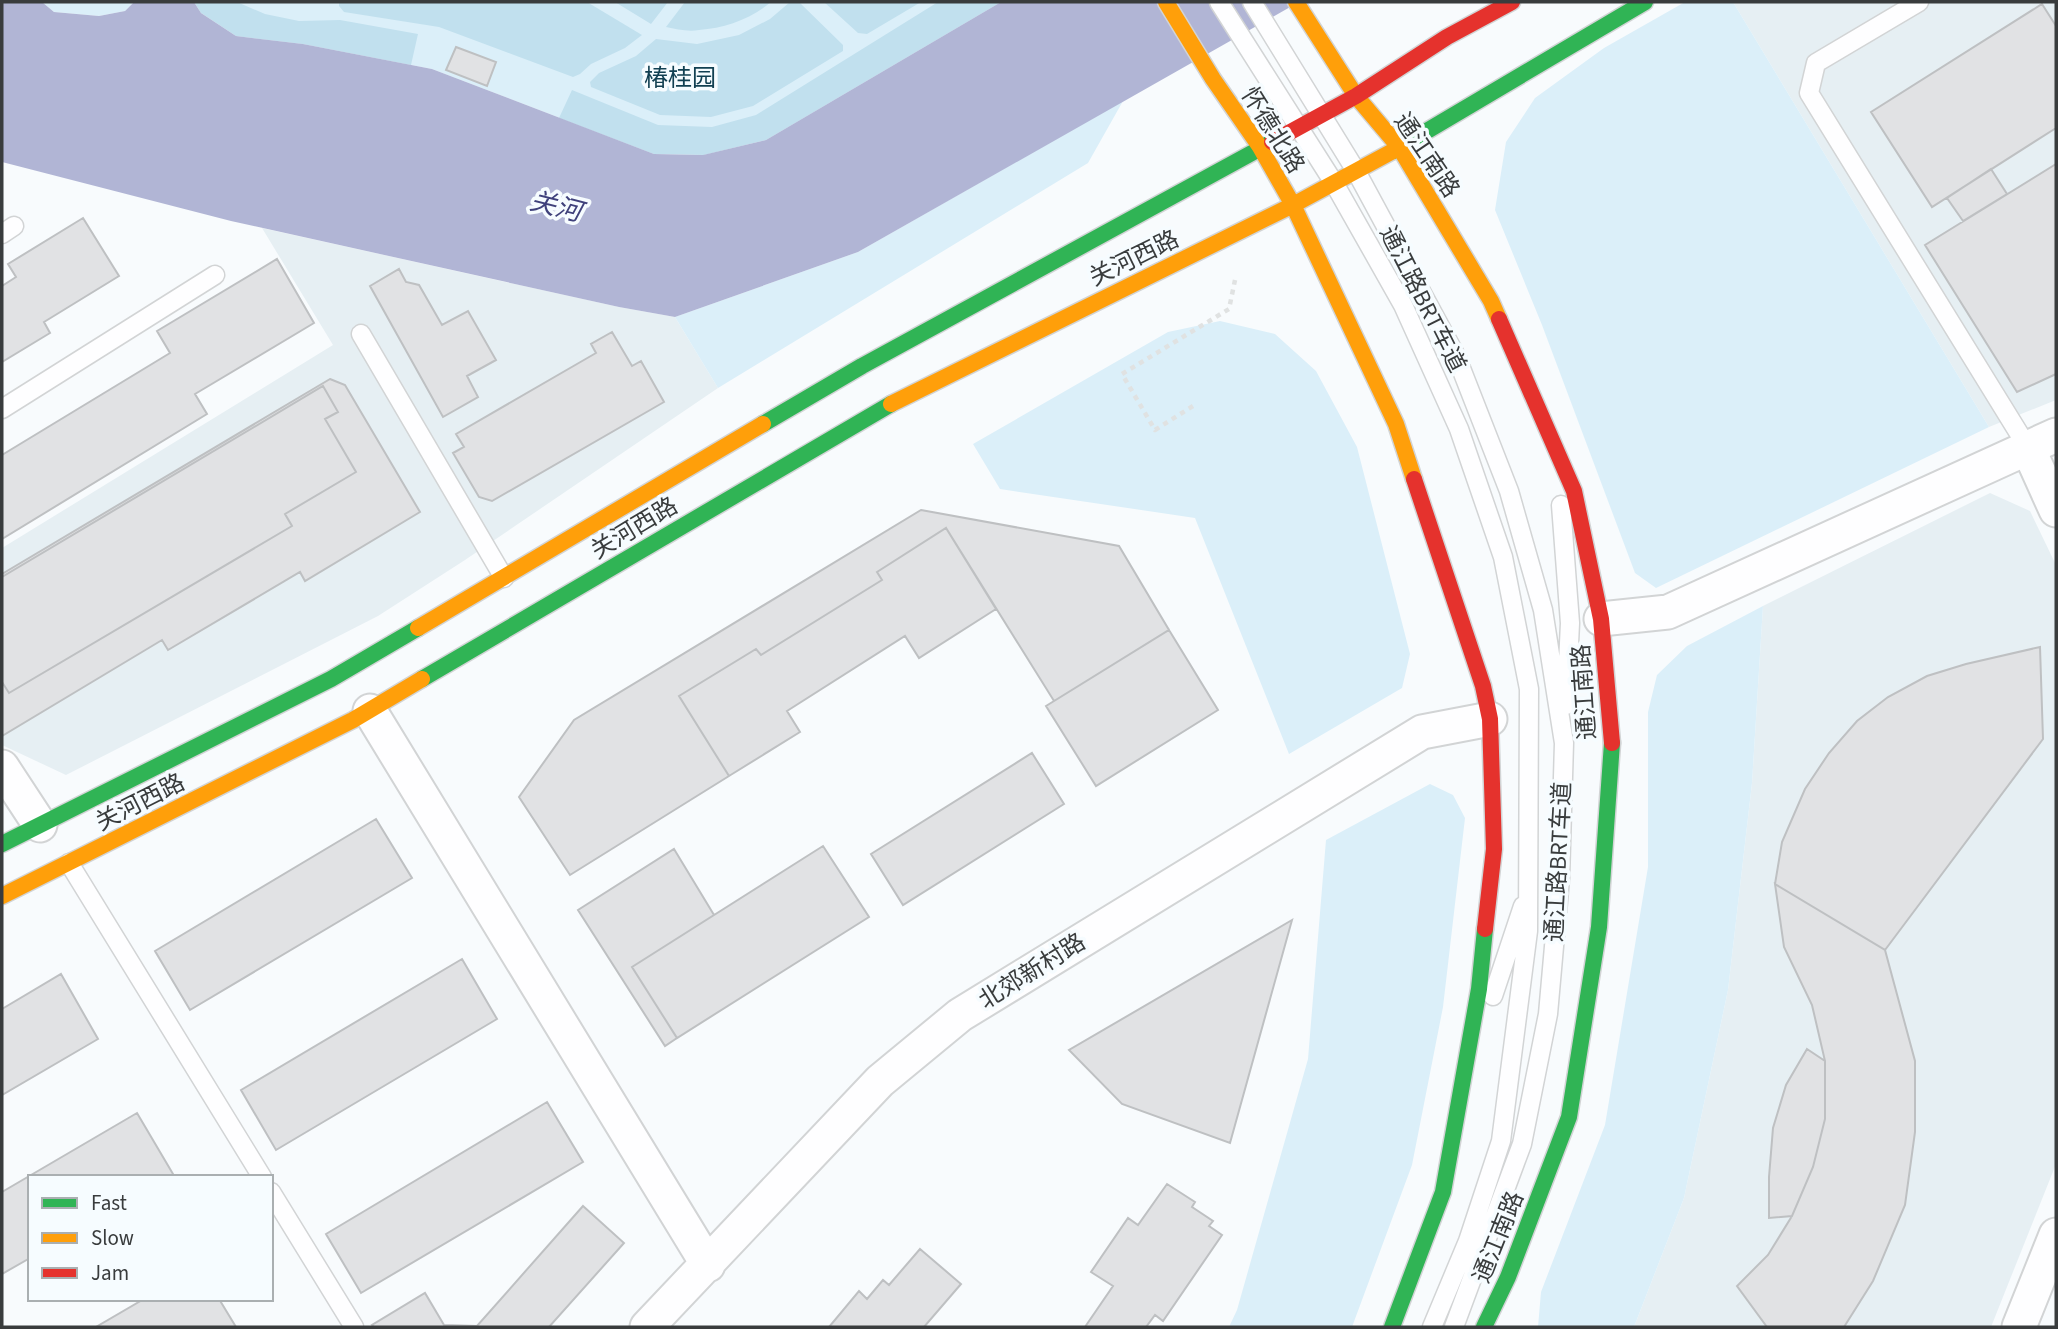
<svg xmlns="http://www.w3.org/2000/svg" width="2058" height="1329" font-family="'Source Sans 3','Noto Sans SC',sans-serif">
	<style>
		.built { fill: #e6eff3 }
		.green { fill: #dbeff9 }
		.forest { fill: #c1e0ee }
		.water { fill: #b1b5d5 }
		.building { fill: #e1e2e4; stroke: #bec0c2; stroke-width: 2 }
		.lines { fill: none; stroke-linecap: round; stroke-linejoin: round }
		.lane-casing { stroke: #d2d4d5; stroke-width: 21 }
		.street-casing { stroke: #d2d4d5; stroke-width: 37 }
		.fast-casing { stroke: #d2d4d5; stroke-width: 19 }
		.slow-casing { stroke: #d2d4d5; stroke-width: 19 }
		.jam-casing { stroke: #d2d4d5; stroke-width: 19 }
		.path { stroke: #e0e2e2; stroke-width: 4.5; stroke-dasharray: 5 5; stroke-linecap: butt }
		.lane { stroke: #fefeff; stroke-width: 18 }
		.street { stroke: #fefeff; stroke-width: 33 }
		.fast { stroke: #30b455; stroke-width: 16 }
		.slow { stroke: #ff9f0a; stroke-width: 16 }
		.jam { stroke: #e5322d; stroke-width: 16 }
		.labels { text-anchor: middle; stroke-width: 7; stroke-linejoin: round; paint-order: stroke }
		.park-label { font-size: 24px; fill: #124052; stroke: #f6fcff }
		.street-label { font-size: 24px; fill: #393c3d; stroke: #f6fcff }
		.water-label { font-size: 26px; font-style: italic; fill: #3f417b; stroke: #f6fcff }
	</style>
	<rect width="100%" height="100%" fill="#f8fbfd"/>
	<path class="built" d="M1733 2H2056V400L1989 427Z
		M262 228 619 307 675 317 718 388 465 560 378 616 66 775 2 745V548L333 345Z
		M1990 493 2030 511 2056 565V1164L1991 1327H1634L1684 1198 1728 990 1752 783 1763 606Z"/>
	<path class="green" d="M42 2H134L125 11 99 16 54 12Z
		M194 2H1001L766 140 654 154 432 69 303 44 236 36Z
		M1685 2H1733L1989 427 1656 588 1635 573 1542 325 1495 210 1506 142 1535 98 1604 48Z
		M1123 101 1088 163 718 388 675 317 858 252Z
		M1220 321 1275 334 1316 371 1357 447 1410 654 1402 688 1289 754 1195 518 1000 489 973 444 1168 332Z
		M1763 606 1752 783 1728 990 1684 1198 1634 1327H1538L1541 1292 1605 1125 1648 867V712L1657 675 1687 646Z
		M1430 784 1453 795 1465 818 1443 1007 1412 1165 1352 1327H1229L1237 1310 1308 1059 1326 840Z"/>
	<path class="forest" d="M194 2H237L265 14 299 21 340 20 418 34 411 65 303 44 236 36 201 13Z
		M339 2H587L642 35 625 48 591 64 580 74 573 77 439 27 344 12 339 6Z
		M615 2H668L651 24Z
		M685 2H771C751 19 725 28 699 30 688 32 676 29 666 27Z
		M790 2H799L843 45V51L753 106 711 117 660 115 591 87 590 82 599 73 636 56 656 39 697 44 739 35 770 19Z
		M824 2H921L867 34 858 33Z
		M938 2H1001L766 140 704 155 654 154 559 118 572 90 658 125 712 127 756 115Z"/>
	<path class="water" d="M2 2H42L54 12 99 16 125 11 134 2H194L201 13 236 36 303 44 432 69 654 154 703 155 766 140 1001 2H1299L858 252 675 317 619 307 231 221 2 162Z"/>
	<path class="building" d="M2042 4 2056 26V128L1932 207 1871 112Z
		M456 47 496 62 487 86 446 70Z
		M2056 164V374L2017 392 1925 245Z
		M1991 169 2007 194 1963 221 1947 198Z
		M83 218 119 276 44 322 50 333 2 362V286L16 277 8 264Z
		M277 259 314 323 195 394 207 414 2 539V455L170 353 157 331Z
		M399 269 406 282 419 285 442 325 468 311 496 360 467 376 478 397 443 417 370 286Z
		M612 332 632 366 641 361 664 402 492 501 479 497 453 453 464 447 456 434 596 353 591 344Z
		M330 379 345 385 420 512 305 581 300 572 168 650 162 640 2 736V574Z
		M323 386 338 412 325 419 356 472 285 514 292 526 9 693 2 682V577Z
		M921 510 1119 546 1169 630 1054 701 946 528 877 572 882 580 761 655 756 649 679 696 729 776 570 875 519 797 574 720Z
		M946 528 996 609 919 658 905 636 787 711 800 732 729 776 679 696 756 649 761 655 882 580 877 572Z
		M1169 630 1218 710 1096 786 1046 706Z
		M2040 647 2043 739 1885 950 1775 884 1782 842 1805 789 1829 753 1857 721 1888 697 1927 676 1966 664Z
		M1032 753 1064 804 903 905 871 854Z
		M376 819 412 878 190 1010 155 951Z
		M823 846 869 917 677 1038 632 967Z
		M674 849 714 915 632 967 677 1038 665 1046 578 910Z
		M1775 884 1885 950 1915 1061V1132L1905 1205 1873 1281 1844 1327H1767L1737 1286 1768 1255 1792 1216 1813 1167 1825 1119V1061L1812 1005 1784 947Z
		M1292 920 1230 1143 1122 1104 1069 1050Z
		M462 959 497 1019 276 1150 241 1090Z
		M61 974 98 1039 2 1095V1009Z
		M1807 1049 1825 1061V1119L1813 1167 1792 1216 1769 1218V1177L1773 1128 1786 1085Z
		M547 1102 583 1162 361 1293 326 1234Z
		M137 1113 173 1174 169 1177H30V1258L2 1274V1192Z
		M1167 1184 1195 1202 1192 1207 1213 1221 1209 1226 1222 1235 1163 1321 1155 1315 1146 1327H1085L1113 1286 1091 1272 1128 1218 1138 1225Z
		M583 1206 624 1243 549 1327H374L372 1325 425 1293 444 1325 477 1326Z
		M920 1249 961 1284 924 1327H829L859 1291 867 1299 883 1280 889 1285Z
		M144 1299H219L236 1327H96Z"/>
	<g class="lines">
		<defs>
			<path id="lane" d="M1219 2 1334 183 1403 305 1459 429 1503 557 1529 689 1528 931 1501 1141 1468 1241 1432 1327
				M1252 2 1356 171 1457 358 1509 491 1543 610 1564 743 1560 879 1548 1014 1522 1144 1454 1327
				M1919 2 1816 63 1809 93 2028 448
				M2 234 14 226
				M361 334 504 578
				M2 409 215 275
				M1561 505 1570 623 1566 705
				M69 863 262 1177
				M1493 996 1523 906
				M271 1192 354 1327"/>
			<path id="street" d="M2028 448 2056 510
				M1601 619 1668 612 2056 435
				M370 711 708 1265
				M2 767 40 825
				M647 1327 880 1081 960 1015 1422 732 1490 719
				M2019 1327 2056 1235"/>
			<path id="fast" d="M1393 151 1645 2
				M763 424 862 366 1272 142
				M422 679 891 404
				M2 844 331 679 418 628
				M1392 1327 1443 1192 1479 989 1485 929
				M1484 1327 1508 1277 1569 1117 1599 927 1612 743"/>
			<path id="slow" d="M1166 2 1213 79 1260 147 1293 205 1396 424 1414 479
				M1296 2 1356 96 1399 147 1491 301 1499 319
				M891 404 1293 205 1393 151
				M418 628 763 424
				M2 896 353 720 422 679"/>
			<path id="jam" d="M1272 142 1356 96 1447 37 1512 2
				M1499 319 1574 491 1601 619 1612 743
				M1414 479 1483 686 1490 719 1494 849 1485 929"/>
		</defs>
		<use href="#lane" class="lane-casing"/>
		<use href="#street" class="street-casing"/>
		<use href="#fast" class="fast-casing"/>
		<use href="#slow" class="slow-casing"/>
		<use href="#jam" class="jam-casing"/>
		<path class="path" d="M1193 406 1155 430 1122 374 1229 309 1235 280"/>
		<use href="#lane" class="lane"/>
		<use href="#street" class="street"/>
		<use href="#fast" class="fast"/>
		<use href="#slow" class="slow"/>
		<use href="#jam" class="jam"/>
	</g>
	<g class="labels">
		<g class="park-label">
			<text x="680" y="86">椿桂园</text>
		</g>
		<g class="street-label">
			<text transform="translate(1273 130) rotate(58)" y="8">怀德北路</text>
			<text transform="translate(1427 155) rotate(56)" y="8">通江南路</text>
			<text transform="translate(1134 258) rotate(-26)" y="8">关河西路</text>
			<text transform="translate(1423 299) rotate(63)" y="8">通江路BRT车道</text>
			<text transform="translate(634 528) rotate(-31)" y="8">关河西路</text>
			<text transform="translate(1584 692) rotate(-94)" y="8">通江南路</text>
			<text transform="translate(140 802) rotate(-27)" y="8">关河西路</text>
			<text transform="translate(1558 862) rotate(-87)" y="8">通江路BRT车道</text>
			<text transform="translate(1032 971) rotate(-32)" y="8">北郊新村路</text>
			<text transform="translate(1498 1237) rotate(-68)" y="8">通江南路</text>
		</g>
		<g class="water-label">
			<text transform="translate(556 206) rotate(14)" y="9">关河</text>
		</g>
	</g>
	<rect width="2058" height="1329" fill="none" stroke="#393c3d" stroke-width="7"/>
	<rect x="28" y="1175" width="245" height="126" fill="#f6fcff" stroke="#aaafb1" stroke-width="2"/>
	<rect x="42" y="1198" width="35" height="10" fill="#30b455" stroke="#aaafb1" stroke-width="2"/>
	<text x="91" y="1210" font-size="21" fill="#393c3d">Fast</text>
	<rect x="42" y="1233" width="35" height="10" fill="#ff9f0a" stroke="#aaafb1" stroke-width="2"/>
	<text x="91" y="1245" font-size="21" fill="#393c3d">Slow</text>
	<rect x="42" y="1268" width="35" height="10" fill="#e5322d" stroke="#aaafb1" stroke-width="2"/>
	<text x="91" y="1280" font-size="21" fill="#393c3d">Jam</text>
</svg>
